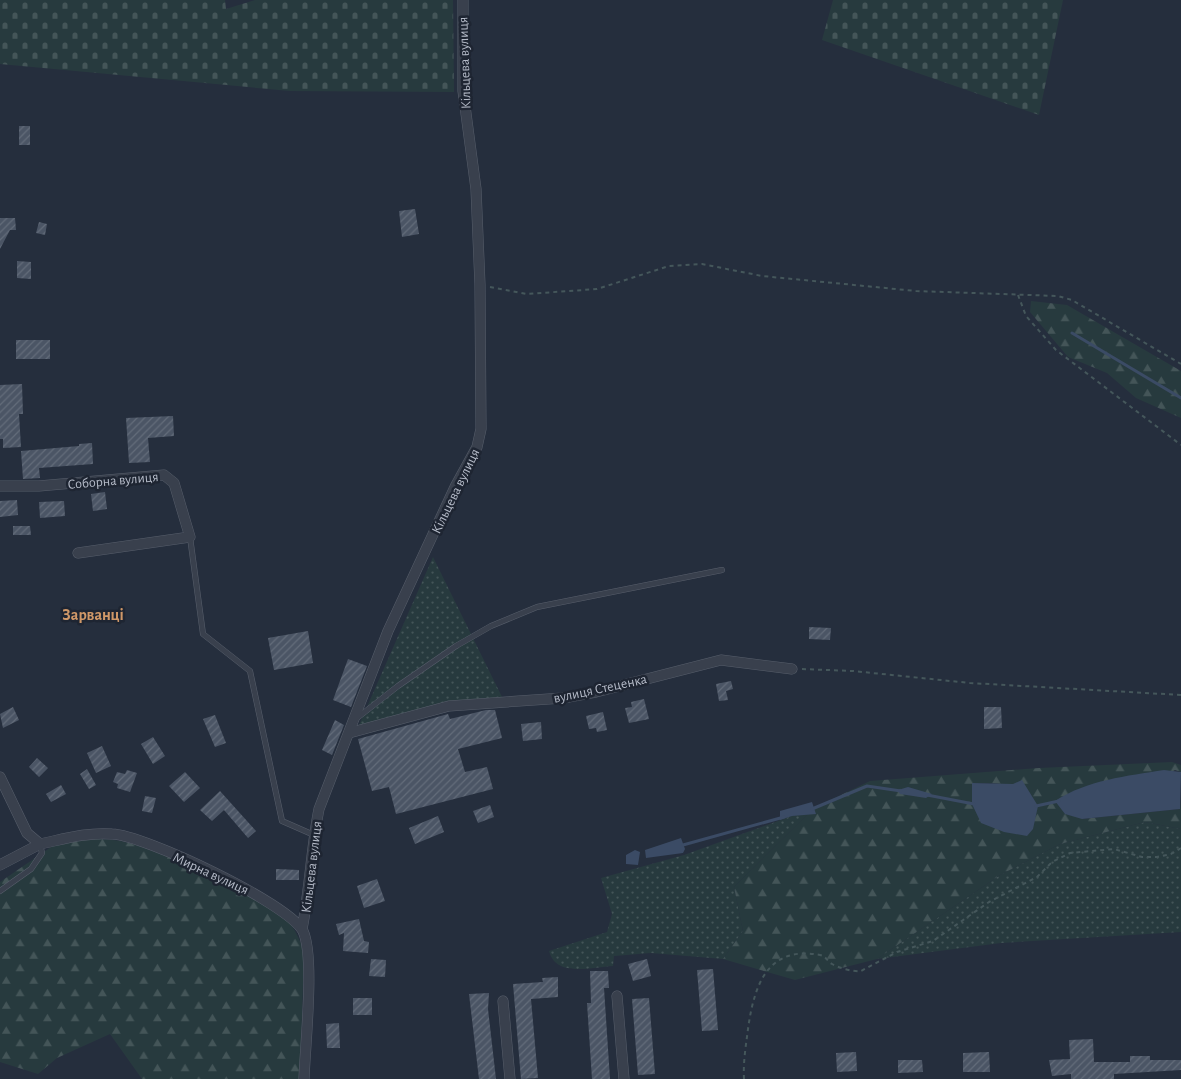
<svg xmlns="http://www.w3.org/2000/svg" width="1181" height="1079" font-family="'Alegreya Sans',sans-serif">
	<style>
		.grass { fill: url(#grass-dots) }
		.forest { fill: url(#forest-firs); fill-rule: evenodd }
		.cemetery { fill: url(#cemetery-stones) }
		.water { fill: #3b4b65 }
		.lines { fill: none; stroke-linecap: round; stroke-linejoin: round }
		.stream { stroke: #3b4b65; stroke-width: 3 }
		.building { fill: url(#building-hatch) }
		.service-casing { stroke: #575e6b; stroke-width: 6 }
		.minor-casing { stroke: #575e6b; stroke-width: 11 }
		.path { stroke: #45575b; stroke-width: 2; stroke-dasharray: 4 4; stroke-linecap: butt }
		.service { stroke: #39404d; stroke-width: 5 }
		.minor { stroke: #39404d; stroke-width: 10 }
		.labels { text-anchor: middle; stroke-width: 5; stroke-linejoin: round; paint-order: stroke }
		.street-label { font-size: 14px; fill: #b5bbc8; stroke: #1e2532 }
		.quarter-label { font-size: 16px; font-weight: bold; fill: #d09868; stroke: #1e2532 }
	</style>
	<defs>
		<pattern id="grass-dots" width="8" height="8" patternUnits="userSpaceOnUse" patternTransform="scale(1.25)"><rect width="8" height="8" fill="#273a3e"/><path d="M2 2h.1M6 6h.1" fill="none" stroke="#445558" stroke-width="1.8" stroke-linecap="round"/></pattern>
		<pattern id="forest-firs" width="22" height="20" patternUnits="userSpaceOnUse" patternTransform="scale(1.25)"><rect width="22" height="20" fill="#273a3e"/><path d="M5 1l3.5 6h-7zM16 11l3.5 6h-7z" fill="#445558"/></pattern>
		<pattern id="cemetery-stones" width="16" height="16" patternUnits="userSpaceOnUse" patternTransform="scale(1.25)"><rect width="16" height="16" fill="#273a3e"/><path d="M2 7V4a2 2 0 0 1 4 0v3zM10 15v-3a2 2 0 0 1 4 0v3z" fill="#445558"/></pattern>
		<pattern id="building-hatch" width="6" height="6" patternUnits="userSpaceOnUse" patternTransform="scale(1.25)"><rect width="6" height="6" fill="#4b5565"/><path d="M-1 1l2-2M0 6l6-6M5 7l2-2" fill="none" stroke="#636c7a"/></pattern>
	</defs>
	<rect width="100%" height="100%" fill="#252e3d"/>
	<path class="grass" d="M433 557 506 705 450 708 355 734Z
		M814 808 734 887 743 931 723 959 651 953 614 956 613 966C592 967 556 978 549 951L607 932 612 914 601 878 684 855Z
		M1145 822 1181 829V932L1001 943 877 959 1000 875 1060 844Z"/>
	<path class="forest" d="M1031 301 1067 305 1181 371V418L1136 398 1107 373 1068 357 1030 312Z
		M1172 762 1181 765V772L1175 770 1082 819 1180 809 1181 801V829L1145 822 1060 844 1000 875 877 959 795 980 723 959 743 931 734 887 814 808 870 781 1039 768ZM972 783C999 784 1021 780 1038 806Z
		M86 839C103 839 119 839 135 845 168 855 271 900 291 925 297 933 301 943 304 952L300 1079H142L110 1034 57 1058 38 1074 0 1062V882L54 845Z"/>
	<path class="cemetery" d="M0 0H225L226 9 255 0H453L454 92 290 91 0 64Z
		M833 0H1063L1039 115 822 40Z"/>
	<path class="water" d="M1164 770 1181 772 1180 809 1082 819 1065 814 1055 801C1087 780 1127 776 1164 770Z
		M1022 780 1038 806 1033 829 1027 836 1004 832 981 823 972 804V783L1013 784Z
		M908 787 932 794 926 798 900 794 898 790Z
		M812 802 816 814 792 816 780 820V811Z
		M681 838 685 849 683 853 646 858 645 850Z
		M635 850 640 852 638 865 626 864V855Z"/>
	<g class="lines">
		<path class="stream" d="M1072 333 1181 398
			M927 795 974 804
			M1036 806 1059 801
			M812 809 867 786 901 791
			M683 845 784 817"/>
	</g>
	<path class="building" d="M19 126H30V145H19Z
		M415 209 419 234 402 237 399 211Z
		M0 218H15L16 230H10L0 249Z
		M39 222 47 224 45 235 36 233Z
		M17 261 31 262V279L17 278Z
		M16 340H50V359H16Z
		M22 384 23 414H19L21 447 3 448V439H0V385Z
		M173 416 174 436 148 438 150 462 129 463 126 418Z
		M92 443 93 464 39 468 40 478 23 479 21 451 79 446V444Z
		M105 492 107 509 93 511 91 494Z
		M17 500 18 515 0 517V501Z
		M64 501 65 516 40 518 39 502Z
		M13 526H30L31 535H13Z
		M809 627 831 628 830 640 809 639Z
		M308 631 313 663 274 670 268 638Z
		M348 659 367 666 351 707 333 700Z
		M731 681 733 689 726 691 728 700 719 701 716 684Z
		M644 699 649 719 629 723 625 708 632 707 631 702Z
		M13 707 19 720 3 728 0 714Z
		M984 707H1001L1002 728 984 729Z
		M486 710H495L502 738 458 749 465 772 487 767 493 789 396 814 389 787 372 791 358 739 448 714 450 719Z
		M603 712 607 730 597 732 596 728 589 729 586 716Z
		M215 715 226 743 215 747 203 719Z
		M335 720 344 725 332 755 322 750Z
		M541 722 542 739 523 741 521 724Z
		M153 737 165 756 153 764 141 744Z
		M102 746 111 766 96 773 87 753Z
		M37 758 48 768 39 777 29 767Z
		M87 769 96 785 89 789 80 774Z
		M127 770 137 773 130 792 117 788 118 784 113 782 117 772 125 774Z
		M185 772 200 788 184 802 169 786Z
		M61 785 66 794 51 802 46 794Z
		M220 791 256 831 248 838 224 810 212 821 200 810Z
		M145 796 156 798 152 813 142 811Z
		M490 805 494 817 478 823 473 811Z
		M438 816 444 832 415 844 409 828Z
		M276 869 299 870V880H276Z
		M377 879 385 901 364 908 357 886Z
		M359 919 364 941 369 942 368 953 343 951 344 933 339 935 336 924Z
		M371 959 386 960 385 977 369 976Z
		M647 959 651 976 633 981 628 964Z
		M713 969 718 1030 702 1031 697 970Z
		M590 971H608L609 988H604L610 1079H592L587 1003H591Z
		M558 977V997L531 999 538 1078 521 1079 513 984 543 982 542 978Z
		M489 993 488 1009 496 1079H479L469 994Z
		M353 998H372V1015H353Z
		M649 998 655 1074 638 1075 632 999Z
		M339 1023 340 1048H327L326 1024Z
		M1093 1039 1094 1062H1130V1056H1150V1060H1181V1070L1114 1074V1079H1071V1074L1052 1076 1049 1060 1070 1059 1069 1040Z
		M856 1052 857 1071 837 1072 836 1053Z
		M989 1052 990 1072H963V1053Z
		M898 1060H922L923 1072 898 1073Z"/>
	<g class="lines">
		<defs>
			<path id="service" d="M190 537 203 634 250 671 282 821 314 835
				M357 718 398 686 456 646 491 626 537 607 722 570
				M0 891 31 869 42 853 40 844"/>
			<path id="minor" d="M0 486H39L164 475 174 483 190 537 78 553
				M349 733 449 706 563 698 596 692 721 660 792 669
				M0 777 27 833 40 844C64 839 87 832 112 834 144 835 288 903 303 931 315 957 305 1046 304 1079
				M0 865 40 844
				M302 929C310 889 311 849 319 809L388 631 455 487 477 447 481 429 480 285 476 189 463 91V0
				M617 996 624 1079
				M503 1001 510 1079"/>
		</defs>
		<use href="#service" class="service-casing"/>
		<use href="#minor" class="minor-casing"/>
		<path class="path" d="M490 287 527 294 597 289 669 266 702 264 762 276 916 291 1058 296 1072 300 1181 364
			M1018 295 1026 316 1056 350 1181 445
			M802 669 853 671 970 683 1181 695
			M744 1079C743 1062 746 1045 748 1029 754 986 767 945 820 955 826 956 827 961 832 964 839 968 853 972 861 971L897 952 933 941 989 902 1037 877 1052 862 1070 853 1114 849 1142 857H1157L1171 854 1181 848"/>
		<use href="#service" class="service"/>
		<use href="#minor" class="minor"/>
	</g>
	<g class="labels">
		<g class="street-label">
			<text transform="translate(464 63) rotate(-92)" y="5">Кільцева вулиця</text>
			<text transform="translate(113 480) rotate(-5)" y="5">Соборна вулиця</text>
			<text transform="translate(455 491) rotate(-64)" y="5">Кільцева вулиця</text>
			<text transform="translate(600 688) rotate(-12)" y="5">вулиця Стеценка</text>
			<text transform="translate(311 867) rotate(-83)" y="5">Кільцева вулиця</text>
			<text transform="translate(211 873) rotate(25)" y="5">Мирна вулиця</text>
		</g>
		<g class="quarter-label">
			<text x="93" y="620">Зарванці</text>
		</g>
	</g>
</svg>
